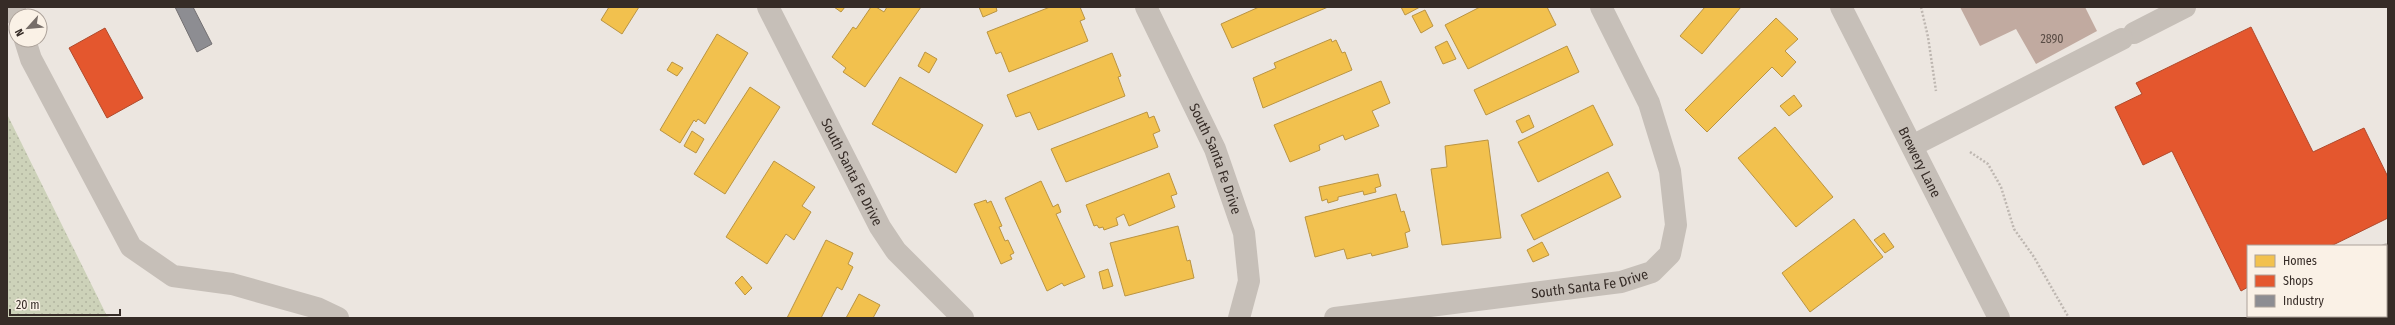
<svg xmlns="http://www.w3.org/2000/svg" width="2395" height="325" font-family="'Fira Sans Condensed',sans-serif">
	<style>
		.park { fill: url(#park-dots) }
		.homes { fill: #f2c14e; stroke: #ba9442 }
		.shops { fill: #e4572e; stroke: #b04a2c }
		.industry { fill: #8d8d92; stroke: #737072 }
		.building { fill: #c1aaa0 }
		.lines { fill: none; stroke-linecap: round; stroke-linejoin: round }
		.path { stroke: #beb7b1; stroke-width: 2.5; stroke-dasharray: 2 2; stroke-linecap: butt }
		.minor { stroke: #c6bfb8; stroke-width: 22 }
		.labels { text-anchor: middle; stroke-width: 4; stroke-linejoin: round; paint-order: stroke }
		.number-label { font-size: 12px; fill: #594c45 }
		.street-label { font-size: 14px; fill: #362c27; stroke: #faf1e6 }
	</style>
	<defs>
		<pattern id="park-dots" width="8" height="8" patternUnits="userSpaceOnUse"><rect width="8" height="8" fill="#cdd2b9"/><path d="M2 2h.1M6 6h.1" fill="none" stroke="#b1b49f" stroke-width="1.8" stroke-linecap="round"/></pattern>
	</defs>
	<rect width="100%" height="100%" fill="#ece6e0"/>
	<path class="park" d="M7 114 107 316 113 318H7Z"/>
	<path class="homes" d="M609 7H639L622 34 601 20Z
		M834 7H845L841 12Z
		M871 7H876L884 12 887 7H921L865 87 843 72 846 68 832 57 853 27 856 29Z
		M979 7H996L997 11 983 17Z
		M1050 7H1080L1085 19 1080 21 1088 41 1009 72 1001 52 996 54 987 32Z
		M1259 7H1328L1232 48 1221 24Z
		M1401 7H1420L1405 15Z
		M1480 7H1547L1556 25 1468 69 1445 25Z
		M1705 7H1741L1702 54 1680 36Z
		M1425 10 1433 26 1421 33 1412 16Z
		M1776 18 1798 39 1785 51 1796 62 1782 77 1772 67 1707 132 1685 110Z
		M717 34 748 53 705 124 698 119 696 122 694 120 680 143 660 130Z
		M1331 39 1332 42 1336 40 1342 53 1345 52 1352 70 1263 108 1253 78 1276 68 1274 63Z
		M1447 41 1456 59 1443 64 1435 47Z
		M1567 46 1579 72 1486 115 1474 90Z
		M925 52 937 59 929 73 918 66Z
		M1112 53 1121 76 1118 77 1125 96 1038 130 1030 112 1016 117 1007 95Z
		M672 62 683 68 677 76 667 70Z
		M900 77 983 125 956 173 872 124Z
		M1381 81 1390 103 1372 111 1379 126 1345 140 1343 135 1319 145 1320 150 1290 162 1274 125Z
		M750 87 780 107 725 194 694 174Z
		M1794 95 1802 106 1789 116 1780 106Z
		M1593 105 1613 145 1538 182 1518 142Z
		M1147 112 1149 118 1154 116 1160 131 1153 134 1158 147 1066 182 1051 149Z
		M1529 115 1534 127 1522 133 1516 121Z
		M1775 127 1833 197 1796 227 1738 158Z
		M692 131 704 139 696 153 684 146Z
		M1488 140 1501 238 1442 245 1431 169 1447 167 1445 146Z
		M774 161 815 187 802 206 811 212 794 240 786 234 767 264 726 237Z
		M1608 172 1621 197 1534 240 1521 215Z
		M1169 173 1177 194 1171 196 1175 207 1129 226 1124 214 1116 218 1118 225 1104 230 1103 227 1099 228 1097 225 1094 226 1086 205Z
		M1378 174 1381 186 1375 188 1376 192 1364 195 1363 191 1338 197V200L1328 203 1327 199 1322 201 1319 187Z
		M1041 181 1053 207 1058 204 1061 212 1056 214 1085 277 1064 286 1062 283 1047 291 1005 198Z
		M1396 194 1401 212 1404 211 1410 231 1405 233 1408 247 1372 256 1371 253 1347 259 1344 249 1315 257 1305 217Z
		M986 200 987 203 991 201 1002 226 999 227 1005 241 1008 240 1014 253 1010 255 1012 259 1001 264 974 204Z
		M1854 219 1883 257 1810 312 1782 273Z
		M1178 226 1187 261 1190 260 1194 278 1125 296 1110 243Z
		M1884 233 1894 247 1885 253 1874 240Z
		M826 240 853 253 848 264 853 267 842 290 837 287 821 318H787Z
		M1542 242 1549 255 1533 262 1527 250Z
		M1108 269 1113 286 1103 289 1099 272Z
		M742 276 752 288 745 295 735 283Z
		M859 294 880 305 873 318H846Z"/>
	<path class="shops" d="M2251 27 2313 152 2364 128 2388 177V218L2331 246H2248V287L2241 291 2172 151 2143 165 2115 107 2142 94 2136 83Z
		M105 28 143 98 107 118 69 48Z"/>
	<path class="industry" d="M175 7H193L212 44 197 52Z"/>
	<path class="building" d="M1960 7H2085L2097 31 2036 64 2016 29 1980 46Z
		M2388 312V318H2383L2382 316H2386Z"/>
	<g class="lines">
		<path class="path" d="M1921 7 1928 37 1936 91
			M1970 152 1988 164 2001 187 2014 229 2034 257 2069 318"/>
		<g class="minor">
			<path d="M14 7 17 16"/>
			<path id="s1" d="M768 7 880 227 896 251 963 318"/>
			<path id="s2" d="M1146 7 1215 149 1244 233 1249 281 1239 318"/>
			<path id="s3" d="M1841 7 1999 318"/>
			<path d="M2134 33 2185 7"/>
			<path d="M25 40 31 59 131 247 173 276 232 284 317 308 338 318"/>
			<path d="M1912 146 2122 39"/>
			<path d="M2386 255 2388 254"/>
			<path id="s4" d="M1335 318 1621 282 1652 272 1670 254 1676 225 1670 171 1649 103 1601 7"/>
			<path d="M2262 318 2266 316"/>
		</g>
	</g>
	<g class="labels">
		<g class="number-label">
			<text x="2052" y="43">2890</text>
		</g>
		<g class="street-label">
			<text dy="5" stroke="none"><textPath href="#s2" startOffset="167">South Santa Fe Drive</textPath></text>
			<text dy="5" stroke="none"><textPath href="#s3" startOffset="174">Brewery Lane</textPath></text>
			<text dy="5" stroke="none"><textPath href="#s1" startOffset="185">South Santa Fe Drive</textPath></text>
			<text dy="5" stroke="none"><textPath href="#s4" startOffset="257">South Santa Fe Drive</textPath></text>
		</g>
	</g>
	<rect width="2395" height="325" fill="none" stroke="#362c27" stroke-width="16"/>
	<rect x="2247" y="245" width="140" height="72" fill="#faf1e6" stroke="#aca29a"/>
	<rect x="2255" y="255" width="20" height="12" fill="#f2c14e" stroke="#aca29a"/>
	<text x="2283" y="265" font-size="12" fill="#362c27">Homes</text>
	<rect x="2255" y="275" width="20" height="12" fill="#e4572e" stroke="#aca29a"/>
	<text x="2283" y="285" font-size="12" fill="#362c27">Shops</text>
	<rect x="2255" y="295" width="20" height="12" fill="#8d8d92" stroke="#aca29a"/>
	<text x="2283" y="305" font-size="12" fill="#362c27">Industry</text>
	<g transform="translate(28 28) rotate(243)"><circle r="19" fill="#faf1e6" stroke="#aca29a"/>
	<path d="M0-3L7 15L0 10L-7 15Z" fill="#766d68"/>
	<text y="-6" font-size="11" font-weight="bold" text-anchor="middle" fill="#362c27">N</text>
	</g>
	<path d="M10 309v6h110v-6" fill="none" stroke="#362c27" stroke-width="2"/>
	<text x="16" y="309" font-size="12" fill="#362c27" stroke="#faf1e6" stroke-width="3" paint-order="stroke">20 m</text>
</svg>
